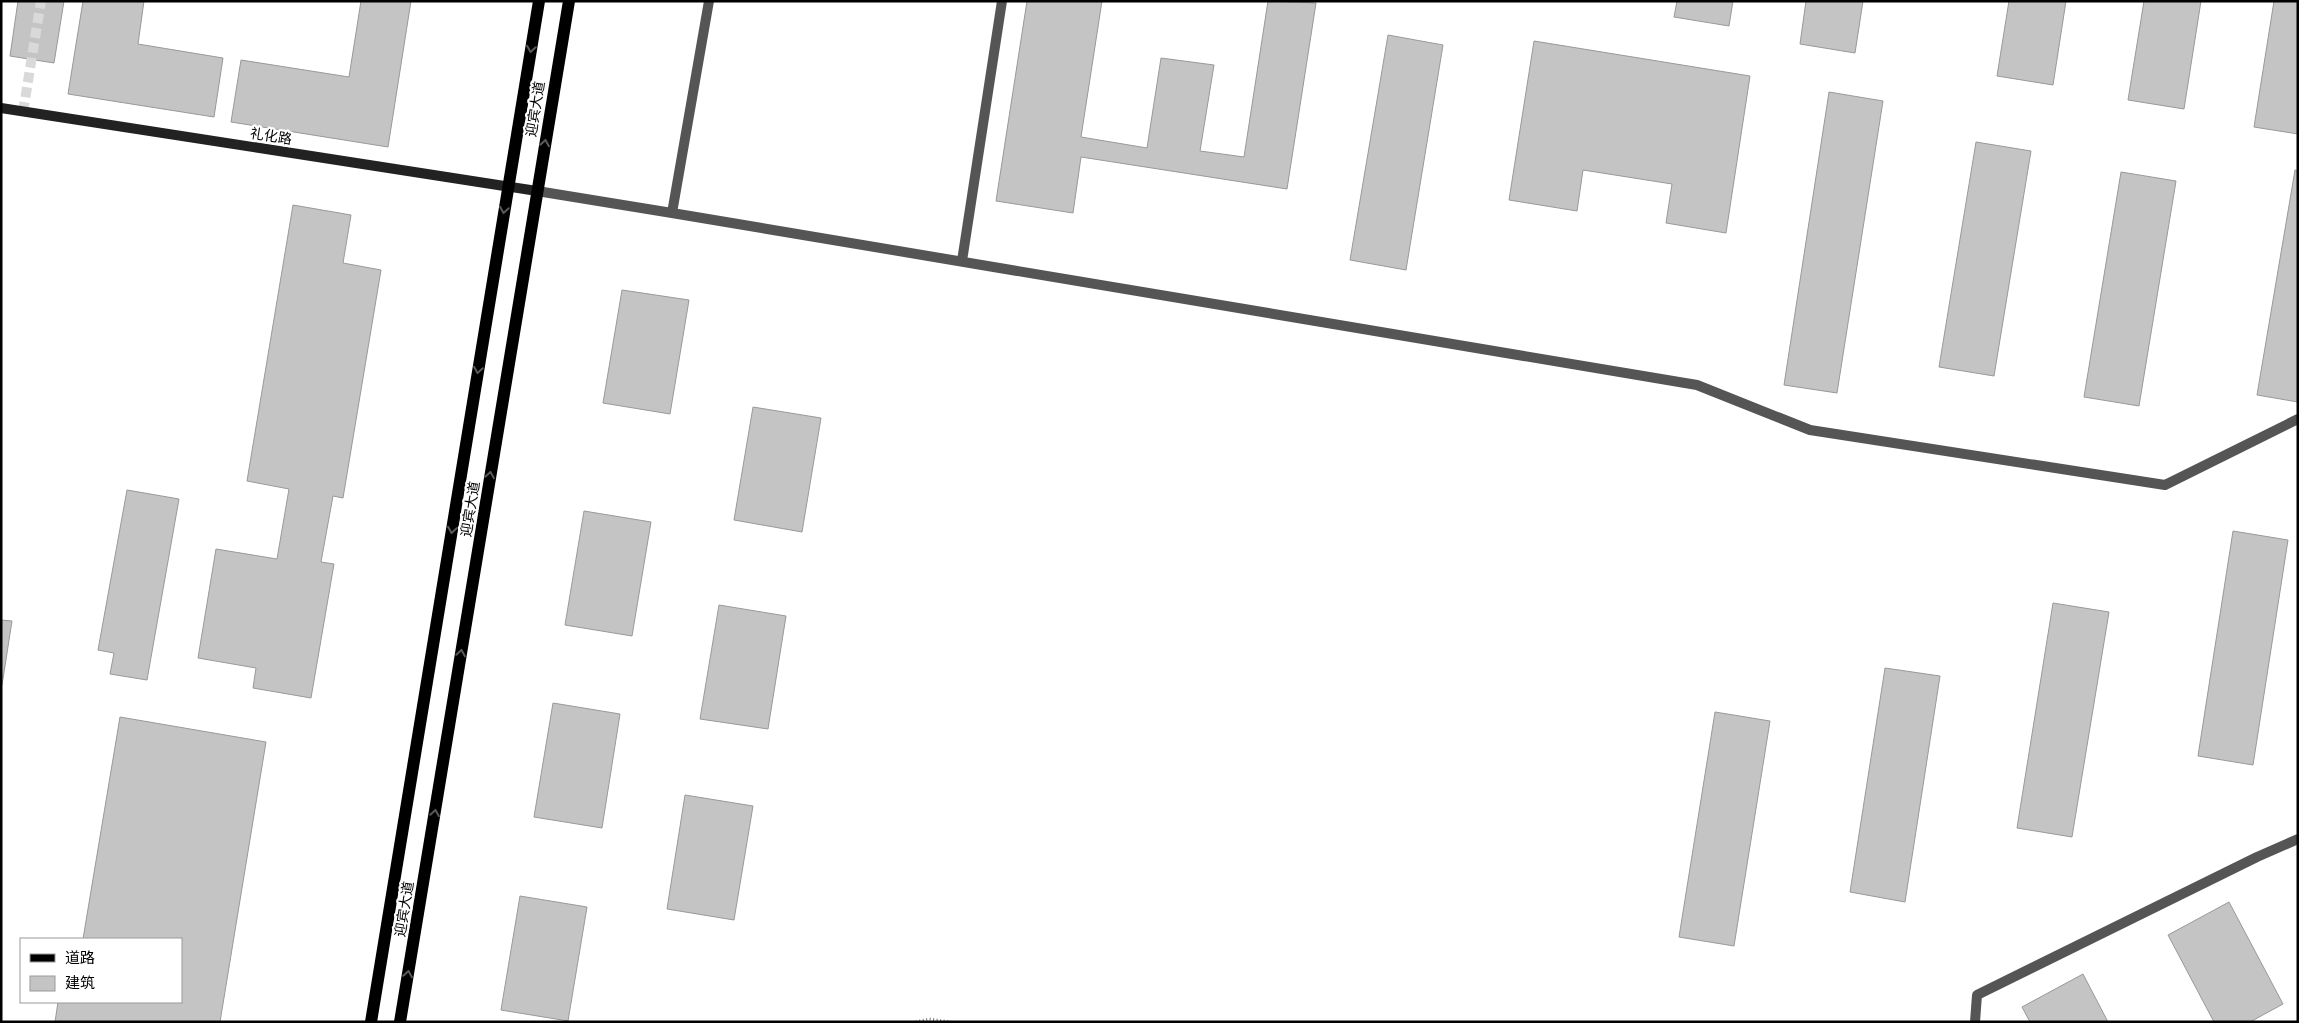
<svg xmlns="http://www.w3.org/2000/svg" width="2299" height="1023" font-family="Rubik,'Noto Sans SC',sans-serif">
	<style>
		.building { fill: #c4c4c4; stroke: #999 }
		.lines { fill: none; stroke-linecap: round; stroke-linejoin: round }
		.street-tunnel { stroke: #d9d9d9; stroke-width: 10; stroke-dasharray: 10 5; stroke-linecap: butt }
		.path { stroke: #777; stroke-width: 3; stroke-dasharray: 1 2.5; stroke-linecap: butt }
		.street { stroke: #555; stroke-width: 10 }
		.secondary { stroke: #222; stroke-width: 10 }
		.primary { stroke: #000; stroke-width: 12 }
		.oneway { stroke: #595959 }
		.labels { text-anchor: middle; stroke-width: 4.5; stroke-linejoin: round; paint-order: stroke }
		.street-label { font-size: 14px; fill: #000; stroke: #fff }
	</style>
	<rect width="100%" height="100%" fill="#fff"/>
	<path class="building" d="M18 1H64L54 63 10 56Z
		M83 1H144L138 44 223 58 214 117 68 94Z
		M361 1H411L388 147 231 122 241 60 349 77Z
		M1027 1H1102L1081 137 1147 148 1161 58 1214 65 1200 151 1244 157 1268 1 1316 3 1287 189 1081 157 1073 213 996 201Z
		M1677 1H1733L1729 26 1674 17Z
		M1806 1H1863L1855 53 1800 44Z
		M2009 1H2066L2053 85 1997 76Z
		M2144 1H2201L2184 109 2128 100Z
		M2274 1H2298V134L2254 127Z
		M1388 35 1443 45 1406 270 1350 260Z
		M1534 41 1750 76 1726 233 1666 223 1672 184 1583 170 1577 211 1509 200Z
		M1829 92 1883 101 1837 393 1784 385Z
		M1976 142 2031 151 1994 376 1939 367Z
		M2295 170 2298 171V402L2257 395Z
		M2121 172 2176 181 2139 406 2084 397Z
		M293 205 351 215 343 263 381 270 343 498 333 496 321 562 334 564 311 698 253 688 256 668 198 658 216 549 277 559 289 489 247 481Z
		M622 290 689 300 670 414 603 403Z
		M753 407 821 418 802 532 734 520Z
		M127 490 179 499 147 680 110 674 114 653 98 650Z
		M584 511 651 522 632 636 565 625Z
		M2233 531 2288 540 2253 765 2198 756Z
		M2053 603 2109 612 2072 837 2017 828Z
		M719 605 786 616 768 729 700 719Z
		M1 620 12 621 2 685H1Z
		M1885 668 1940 676 1905 902 1850 892Z
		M553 703 620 714 602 828 534 817Z
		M1715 712 1770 721 1734 946 1679 937Z
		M120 717 266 742 220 1022H55L58 1002H181V939H83Z
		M685 795 753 806 734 920 667 909Z
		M520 896 587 907 568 1021 501 1010Z
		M2229 902 2283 1004 2250 1022H2214L2168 935Z
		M2083 974 2108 1022H2030L2022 1007Z"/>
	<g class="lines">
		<path class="street-tunnel" d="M23 112 41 1"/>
		<path class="path" d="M916 1022 929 1019 951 1022"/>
		<path class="street" d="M537 191 672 213 709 1
			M672 213 1697 385 1810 430 2165 485 2298 419
			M962 261 1002 1
			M1975 1022 1977 995 2257 857 2298 839"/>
		<path class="secondary" d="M1 108 537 191"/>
		<path class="primary" d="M371 1022 539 1
			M400 1022 569 1"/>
	</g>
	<defs><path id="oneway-chevron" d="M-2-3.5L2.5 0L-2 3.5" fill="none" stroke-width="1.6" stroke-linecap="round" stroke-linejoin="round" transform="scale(1.25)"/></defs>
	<g class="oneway">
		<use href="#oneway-chevron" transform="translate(531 49) rotate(99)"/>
		<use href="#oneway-chevron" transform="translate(545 143) rotate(-81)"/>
		<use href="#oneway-chevron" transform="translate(504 210) rotate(99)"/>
		<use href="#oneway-chevron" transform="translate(478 370) rotate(99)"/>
		<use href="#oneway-chevron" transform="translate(490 475) rotate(-81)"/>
		<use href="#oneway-chevron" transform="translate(452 530) rotate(99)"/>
		<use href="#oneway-chevron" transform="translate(461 653) rotate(-81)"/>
		<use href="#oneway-chevron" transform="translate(435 813) rotate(-81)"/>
		<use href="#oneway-chevron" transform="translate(408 974) rotate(-81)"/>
	</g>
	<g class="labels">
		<g class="street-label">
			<text transform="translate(535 109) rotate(-81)" y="5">迎宾大道</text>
			<text transform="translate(271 136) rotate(9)" y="5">礼化路</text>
			<text transform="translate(470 509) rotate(-81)" y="5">迎宾大道</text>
			<text transform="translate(404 909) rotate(-81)" y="5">迎宾大道</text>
		</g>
	</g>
	<rect width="2299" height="1023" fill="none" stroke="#000000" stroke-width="5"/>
	<rect x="20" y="938" width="162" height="65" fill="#ffffff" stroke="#999999"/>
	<rect x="30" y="954" width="25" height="8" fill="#000000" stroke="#999999"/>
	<text x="65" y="963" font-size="15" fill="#000000">道路</text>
	<rect x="30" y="976" width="25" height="15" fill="#c4c4c4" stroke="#999999"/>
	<text x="65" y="988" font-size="15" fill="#000000">建筑</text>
</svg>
